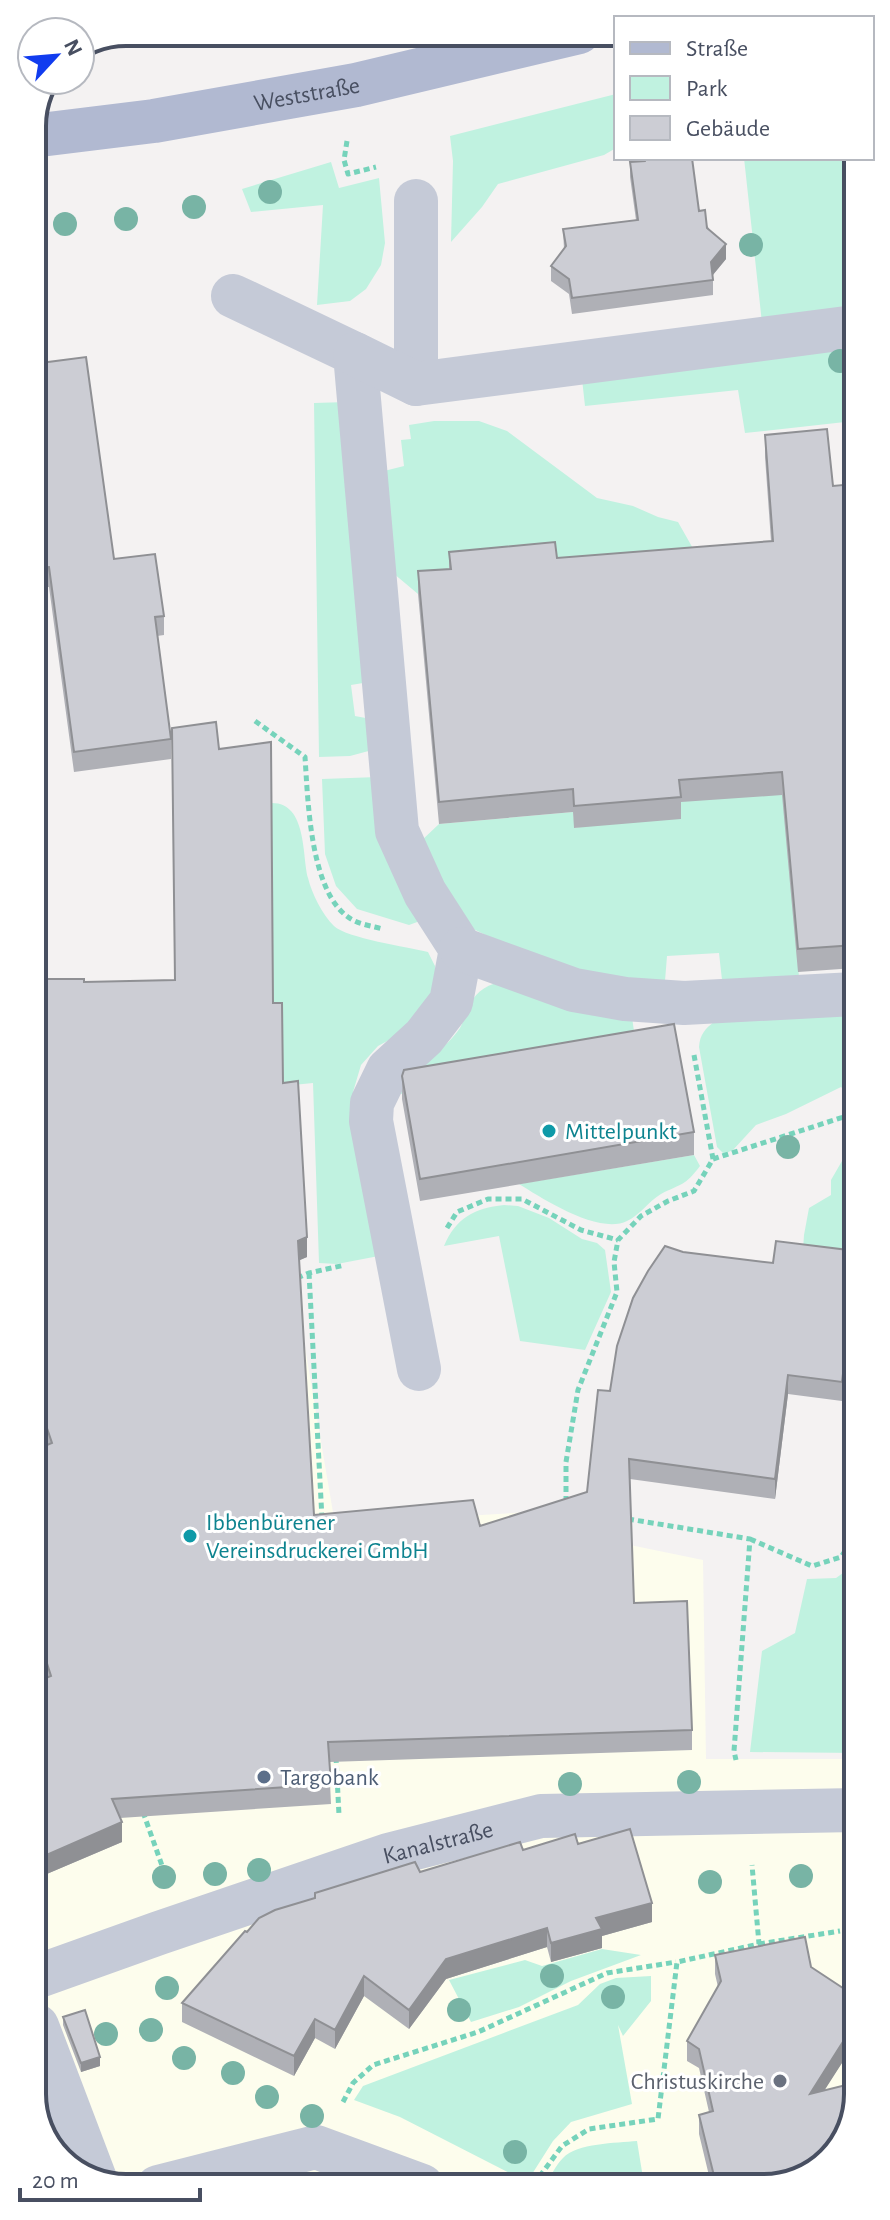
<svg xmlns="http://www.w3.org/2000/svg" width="890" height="2220" font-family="'Alegreya Sans',sans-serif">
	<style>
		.commercial { fill: #fdfded }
		.green { fill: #c0f2e0 }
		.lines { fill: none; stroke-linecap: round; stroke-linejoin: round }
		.path { stroke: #76d3bb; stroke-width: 5; stroke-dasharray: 6 4; stroke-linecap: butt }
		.minor { stroke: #c5cad7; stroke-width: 44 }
		.major { stroke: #b1b9d1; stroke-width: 44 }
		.tree { fill: #78b4a5 }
		.wall { fill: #afb0b6 }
		.shaded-wall { fill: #8f9094 }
		.building { fill: #cccdd4; stroke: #8f9094; stroke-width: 2 }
		.culture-dot { fill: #0f9aa8; stroke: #fff; stroke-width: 3 }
		.service-dot { fill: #5c6f8a; stroke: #fff; stroke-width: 3 }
		.worship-dot { fill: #6b7280; stroke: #fff; stroke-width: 3 }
		.labels { text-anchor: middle; stroke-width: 6; stroke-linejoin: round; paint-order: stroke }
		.street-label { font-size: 24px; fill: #484f61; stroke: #fff }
		.culture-label { font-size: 24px; fill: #0d838f; stroke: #fff; text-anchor: start }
		.service-label { font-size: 24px; fill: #4e5e75; stroke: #fff; text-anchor: start }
		.worship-label { font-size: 24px; fill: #5b616d; stroke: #fff; text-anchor: end }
		.rim { fill: none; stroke: #484f61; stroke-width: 4 }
	</style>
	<rect width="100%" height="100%" fill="#f4f2f2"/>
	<path class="commercial" d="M34 1088 261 1089 335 1524 561 1510 557 1530 703 1560 706 1759H857L858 2095 794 2183 119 2188 68 2168 37 2124Z"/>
	<path class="green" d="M616 94V148L604 155 498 184 482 207 451 242 453 161 450 136Z
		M744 158H853L854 309 762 323Z
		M331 162 339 188 379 178 385 243 381 265 366 289 350 301 317 305 323 205 251 212 242 189Z
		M854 343V421L745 433 738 390 585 406 582 379Z
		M347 402 369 682 351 685 355 716 371 719 376 749 350 756 319 757 314 403Z
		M434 421H479L507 431 597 498 633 506 658 517 678 522 699 559 418 594 393 573 384 471 404 466 401 440 411 439 409 425Z
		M378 777 420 921 409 925 357 909 336 886 325 854 322 779Z
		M782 786 799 977 722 980 719 953 667 956 665 981 624 983 525 954 467 926 420 842 439 824 573 812 575 828 679 802Z
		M271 803C307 802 302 855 308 878 312 894 322 914 334 926 346 938 408 947 428 952L435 966V991L417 1025 378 1046 361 1065 353 1092 384 1255 337 1264 319 1263 313 1083 283 1086 273 1023Z
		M500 982 632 1017 637 1053 401 1094V1080C420 1064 446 1049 460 1028 463 1023 464 1016 467 1010 474 994 483 986 500 982Z
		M855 1009 856 1102 841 1087 786 1114 756 1125 733 1150 724 1154 717 1147 699 1047C700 1034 705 1029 715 1021Z
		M855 1123 856 1270 802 1264 804 1235 809 1208 831 1195V1180L842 1161Z
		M694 1155 700 1166C684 1187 682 1183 661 1194 649 1201 640 1215 627 1221 599 1235 543 1199 519 1184Z
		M504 1205 518 1206 549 1218 582 1239 597 1243 605 1250 611 1292 585 1350 520 1341 499 1236 444 1246C456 1218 474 1208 504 1205Z
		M857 1563V1753L750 1752 762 1651 795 1633 807 1579 836 1578Z
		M602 1949 641 1955 571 1981 519 2007 471 2022 449 1980 525 1960 542 1966Z
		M651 1976V2001L623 2036 618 2025 632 2104 571 2122 553 2141 527 2182 400 2117 354 2100 363 2086 578 2005 600 1984 616 1978Z
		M637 2141 644 2184 546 2185C551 2175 556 2165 563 2158 577 2143 616 2143 637 2141Z"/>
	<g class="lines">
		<path class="path" d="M347 141 344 160 348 174 376 167
			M255 721 305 757C308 801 310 890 348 917 357 924 372 926 383 929
			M713 1159 856 1113
			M447 1228 457 1212 488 1199H522L581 1230 618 1240
			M309 1273 322 1519
			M297 1278 309 1273 345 1265
			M566 1502V1462L578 1390 617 1292 614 1262 618 1240 641 1216 668 1201 694 1191 713 1159 694 1055
			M628 1519 750 1539 734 1751 736 1760
			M750 1539 812 1566 841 1557 857 1533
			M336 1757 339 1815
			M143 1812 165 1874
			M759 1944 840 1931
			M343 2102 353 2083 373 2065 478 2032 607 1973 676 1962
			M535 2185 537 2180 562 2146 589 2129 658 2119 677 1962 759 1944 752 1865"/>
		<g class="minor">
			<path d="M416 201V384"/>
			<path d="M233 296 355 354 397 831 425 893 461 949 451 1002 424 1037 388 1070 372 1103 371 1121 419 1369"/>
			<path d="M355 354 416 384 854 327"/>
			<path d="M461 949 574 990 625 999 684 1003 855 994"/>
			<path id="s1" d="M36 1977 159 1933 388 1855 541 1816 857 1810"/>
			<path d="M37 2026 95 2179"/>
			<path d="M158 2187 316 2147 422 2186"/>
		</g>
		<path class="major" id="s2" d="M32 136 154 121 356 85 579 32"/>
	</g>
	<g class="tree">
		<circle cx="270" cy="192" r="12"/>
		<circle cx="194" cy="207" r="12"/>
		<circle cx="126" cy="219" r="12"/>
		<circle cx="65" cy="224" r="12"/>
		<circle cx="751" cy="245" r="12"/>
		<circle cx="840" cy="361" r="12"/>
		<circle cx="788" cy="1147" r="12"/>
		<circle cx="689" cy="1782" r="12"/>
		<circle cx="570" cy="1784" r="12"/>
		<circle cx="259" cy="1870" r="12"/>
		<circle cx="215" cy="1874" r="12"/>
		<circle cx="801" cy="1876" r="12"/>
		<circle cx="164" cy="1877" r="12"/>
		<circle cx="710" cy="1882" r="12"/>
		<circle cx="552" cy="1976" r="12"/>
		<circle cx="167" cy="1988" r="12"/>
		<circle cx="613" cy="1997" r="12"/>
		<circle cx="459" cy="2010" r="12"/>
		<circle cx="151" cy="2030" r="12"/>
		<circle cx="106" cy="2034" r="12"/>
		<circle cx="184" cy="2058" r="12"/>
		<circle cx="233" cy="2073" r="12"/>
		<circle cx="267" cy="2097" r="12"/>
		<circle cx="312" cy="2116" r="12"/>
		<circle cx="515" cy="2152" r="12"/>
	</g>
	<path class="wall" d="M630 162 699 211 726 259 713 275V295L572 314 569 294 551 281V266L564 249 563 229 636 220 630 177Z
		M33 364 114 559 164 616V635L157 636 171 739V759L74 772 49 587 33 588Z
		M765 435 833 486 854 484 855 968 798 972 782 795 681 802V819L574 828 573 812 439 824 418 594V571L449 569V552L557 558 771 541 765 457Z
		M219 749 273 1003 283 1083 307 1257 299 1260 314 1515 480 1526 587 1492 610 1391 683 1252 773 1263 856 1251V1370L846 1369 842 1401 788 1394 775 1499 630 1479 634 1603 692 1730V1750L329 1762 331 1804 120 1818 122 1842 42 1876 36 1864V1682L46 1678 36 1649 35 1450 46 1446 35 1413 34 966 44 979 84 982 175 980Z
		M402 1076 694 1132V1155L420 1201 402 1099Z
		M578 1844 652 1922 602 1936V1948L551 1962 547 1947 446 1979 409 2029 364 1996 335 2049 315 2038 294 2076 182 2022V2003L247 1932 420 1872 523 1850Z
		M715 1955 811 1967 858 1998V2038L824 2090 794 2183 711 2184 699 2134V2115L709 2112 699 2068 687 2061V2041L718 1987 715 1974Z
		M63 2017 100 2066 81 2072 63 2025Z"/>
	<path class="shaded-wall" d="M726 244V259L711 277V262Z
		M307 1237V1257L298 1261V1241Z
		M846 1349V1369L842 1401V1382Z
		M788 1375V1394L775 1499V1479Z
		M122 1822V1842L42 1876V1857Z
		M652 1903V1922L602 1936V1948L551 1962V1943L596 1918Z
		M547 1928V1947L446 1979 409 2029V2010L446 1959Z
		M364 1976V1996L335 2049V2030Z
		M858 2018V2038L810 2113V2094Z
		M315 2019V2038L294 2076V2056Z
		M100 2057V2066L81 2072V2063Z"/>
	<path class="building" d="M647 158H692L699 211 705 210 707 228 726 244 711 262 713 280 572 298 569 279 551 266 566 246 563 229 638 220 630 162 645 161Z
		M86 357 114 559 155 554 164 616 155 617 171 739 74 752 49 567 33 568V364Z
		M827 429 833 486 854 484 855 945 798 949 782 772 679 780 681 797 574 806 573 789 439 802 418 571 451 569 449 552 555 542 557 558 773 541 765 435Z
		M216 722 219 749 271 742 273 1003H282L283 1083 298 1081 307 1237 298 1241 314 1515 473 1500 480 1526 587 1492 598 1390 610 1391 617 1346 633 1298 648 1271 665 1246 683 1252 773 1263 776 1241 856 1251V1350L846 1349 842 1382 788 1375 775 1479 629 1459 634 1603 687 1601 692 1730 328 1742 331 1784 112 1799 122 1822 42 1857 36 1844V1682L51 1676 36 1629 35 1450 52 1443 35 1393 34 966 44 968 41 979H84V982L175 980 172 728Z
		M674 1024 694 1132 420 1179 402 1076 404 1070Z
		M630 1829 652 1903 596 1918 602 1929 551 1943 547 1928 446 1959 409 2010 364 1976 335 2030 315 2019 294 2056 182 2003 245 1931 247 1932 259 1918 275 1910 315 1898V1893L415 1862 420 1872 520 1842 523 1850 575 1834 578 1844Z
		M805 1937 811 1967 858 1998V2018L810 2094 858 2082V2095L839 2151 794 2183 716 2184 699 2115 713 2111 699 2049 687 2041 721 1981 715 1955Z
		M85 2010 100 2057 81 2063 63 2017Z
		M349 2180 363 2186H347Z"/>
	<g class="culture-dot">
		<circle cx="549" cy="1131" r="8"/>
		<circle cx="190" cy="1536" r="8"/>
	</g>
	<circle class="service-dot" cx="264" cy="1777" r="8"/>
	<circle class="worship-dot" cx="780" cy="2081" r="8"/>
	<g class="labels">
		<g class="street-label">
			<text dy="8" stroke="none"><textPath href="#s2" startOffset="278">Weststraße</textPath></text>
			<text dy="8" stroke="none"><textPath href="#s1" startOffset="424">Kanalstraße</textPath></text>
		</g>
		<g class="culture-label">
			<text x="565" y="1139">Mittelpunkt</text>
			<text x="206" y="1530">Ibbenbürener<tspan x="206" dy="28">Vereinsdruckerei GmbH</tspan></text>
		</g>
		<g class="service-label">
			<text x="280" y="1785">Targobank</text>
		</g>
		<g class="worship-label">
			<text x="764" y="2089">Christuskirche</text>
		</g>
	</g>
	<path d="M0 0H890V2220H0ZM126 46H764A80 80 0 0 1 844 126V2094A80 80 0 0 1 764 2174H126A80 80 0 0 1 46 2094V126A80 80 0 0 1 126 46Z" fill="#fff" fill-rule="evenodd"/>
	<path class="rim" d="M126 46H764A80 80 0 0 1 844 126V2094A80 80 0 0 1 764 2174H126A80 80 0 0 1 46 2094V126A80 80 0 0 1 126 46Z"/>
	<rect x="614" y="16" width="260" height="144" fill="#ffffff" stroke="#b6b9c0" stroke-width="2"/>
	<rect x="630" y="42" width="40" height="12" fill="#b1b9d1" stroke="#b6b9c0" stroke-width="2"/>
	<text x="686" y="56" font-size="24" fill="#484f61">Straße</text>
	<rect x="630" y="76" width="40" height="24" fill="#c0f2e0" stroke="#b6b9c0" stroke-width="2"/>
	<text x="686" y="96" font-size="24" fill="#484f61">Park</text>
	<rect x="630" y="116" width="40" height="24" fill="#cccdd4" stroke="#b6b9c0" stroke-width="2"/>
	<text x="686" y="136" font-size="24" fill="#484f61">Gebäude</text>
	<g transform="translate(56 56) rotate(64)"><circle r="38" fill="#ffffff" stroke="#b6b9c0" stroke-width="2"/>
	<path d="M0-6L14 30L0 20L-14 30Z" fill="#113cef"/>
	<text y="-12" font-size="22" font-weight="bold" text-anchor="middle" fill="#484f61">N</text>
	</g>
	<path d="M20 2188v12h180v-12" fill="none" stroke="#484f61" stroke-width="4"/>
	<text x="32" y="2188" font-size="24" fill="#484f61" stroke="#ffffff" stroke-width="6" paint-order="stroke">20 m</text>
</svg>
